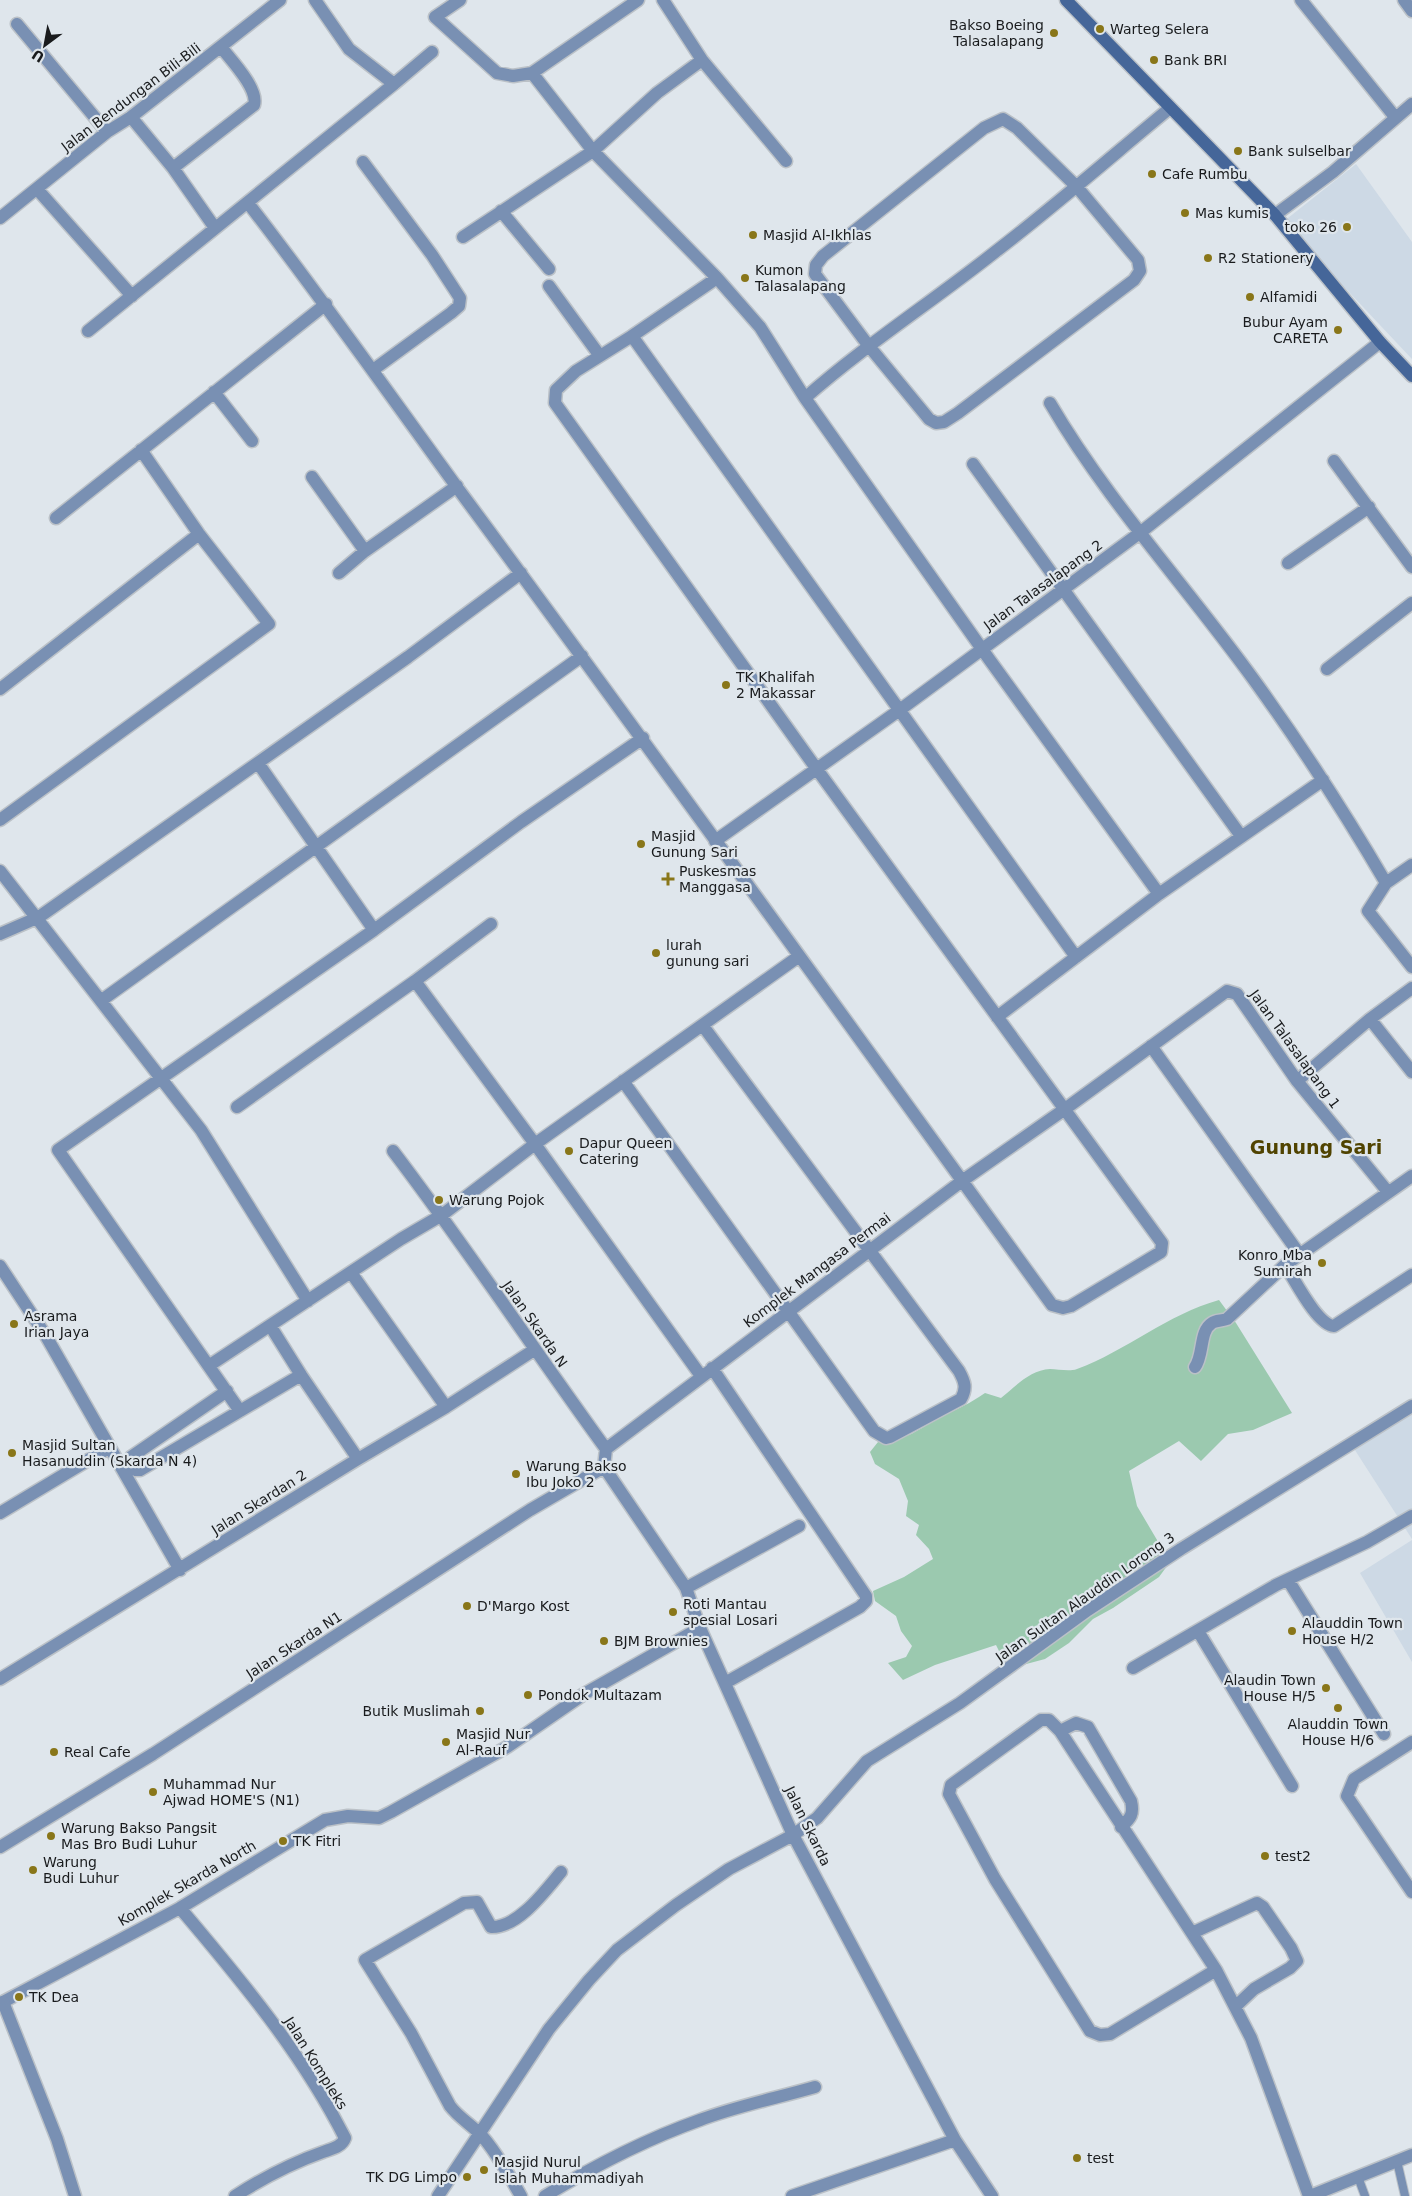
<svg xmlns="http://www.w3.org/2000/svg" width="1412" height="2196" font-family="'DejaVu Sans',sans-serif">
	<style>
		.built { fill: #cdd9e5 }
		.green { fill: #9bc9af }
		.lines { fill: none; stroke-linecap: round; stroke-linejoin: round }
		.service-casing { stroke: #bbc1c7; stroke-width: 10 }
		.minor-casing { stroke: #bbc1c7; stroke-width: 15 }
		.tertiary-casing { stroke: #bbc1c7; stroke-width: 15 }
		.secondary-casing { stroke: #bbc1c7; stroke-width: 15 }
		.service { stroke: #7990b3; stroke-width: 8 }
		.minor { stroke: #7990b3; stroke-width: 12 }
		.tertiary { stroke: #7990b3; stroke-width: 12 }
		.secondary { stroke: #456699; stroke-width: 12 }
		.poi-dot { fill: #897619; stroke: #dfe6ec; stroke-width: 2 }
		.labels { text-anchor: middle; stroke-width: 4.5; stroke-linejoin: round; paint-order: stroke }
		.poi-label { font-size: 14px; fill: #191b1d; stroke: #dfe6ec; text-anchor: start }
		.street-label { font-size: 14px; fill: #191b1d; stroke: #dfe6ec }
		.district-label { font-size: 19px; font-weight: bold; fill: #504300; stroke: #dfe6ec }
	</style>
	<rect width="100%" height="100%" fill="#dfe6ec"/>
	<path class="built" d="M1356 164 1412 242V359L1283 222Z
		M1412 1408V1539L1353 1447Z
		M1412 1540V1662L1360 1573Z"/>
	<path class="green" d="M1219 1300 1236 1323 1292 1413 1253 1430 1228 1434 1201 1461 1179 1441 1129 1471 1137 1506 1170 1562 1159 1577 1113 1608 1093 1619 1069 1643 1045 1659 1008 1669 996 1645 935 1665 903 1680 888 1663 906 1657 912 1646 901 1631 896 1616 875 1601 873 1591 904 1577 933 1559 929 1549 916 1535 919 1525 906 1516 908 1501 899 1479 875 1464 870 1452 878 1442C911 1439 914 1431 941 1417 957 1409 971 1403 985 1393L1001 1398C1016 1386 1030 1370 1050 1369 1058 1369 1069 1372 1077 1369 1126 1351 1168 1314 1219 1300Z"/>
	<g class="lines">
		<defs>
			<path id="service" d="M1397 2161 1405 2196
				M1358 2177 1365 2196"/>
			<path id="minor" d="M460 0 435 17 497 73 513 76 532 73 638 0
				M663 0 702 60 786 161
				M1301 0 1395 117
				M1404 0 1412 11
				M17 24 107 132
				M532 73 593 151 717 278 760 327 805 398C865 345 932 302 995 252 1055 206 1112 156 1170 108
				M394 84 432 52
				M131 117 173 168 215 228
				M1003 119 1017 128 1077 187 1138 260 1140 271 1134 280 958 413 944 422 936 423 929 419 868 345 815 274 816 265 823 256 984 128Z
				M363 162 432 255 460 298 459 306 451 313 373 370
				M173 168 254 105C259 89 231 60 221 47
				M37 189 132 296
				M248 203C321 297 389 394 459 490 659 760 855 1033 1052 1305L1063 1308 1071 1306 1161 1252 1162 1243 816 768 555 403 556 390 576 371 632 336 717 278
				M501 211 549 269
				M1275 215 1333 172 1412 104
				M0 218 107 132 131 117 280 0
				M463 237 593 151 657 93 702 60
				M549 286 600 356
				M88 331 394 84 349 49 315 0
				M632 336 1076 957
				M214 392 252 441
				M805 398 989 659 1159 894 997 1017
				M1050 403C1108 502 1187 587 1254 680 1301 745 1345 813 1386 883
				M1334 461 1412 567
				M973 464 1241 836
				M312 477 365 551
				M56 518 326 304
				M1288 563 1369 507
				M339 573 365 551 457 486
				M1327 669 1412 603
				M0 689 199 534
				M258 763 374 930
				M0 820 269 624 199 534 141 450
				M715 841 901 709 1141 532 1380 342
				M1412 865 1386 883 1368 911 1412 967
				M0 871 201 1130 308 1301
				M1159 894 1323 780
				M0 934 39 917 408 657 521 573
				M415 981 535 1144 701 1376
				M102 1000 582 656
				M1370 1019 1412 1072
				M1151 1046 1300 1255
				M623 1081 874 1431 886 1438 890 1437 961 1399C967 1388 965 1382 959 1371L703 1026
				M1297 1081 1370 1019 1412 988
				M237 1107 415 981 491 924
				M393 1151C467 1248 534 1350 606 1449
				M1285 1265C1295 1280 1317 1325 1334 1326L1412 1275
				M0 1266 46 1336 180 1570
				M352 1274 446 1407
				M271 1327 301 1375
				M210 1365 401 1239 442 1215 535 1144 798 957
				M1195 1367C1204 1355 1199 1331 1212 1323 1216 1320 1222 1321 1227 1319L1285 1265 1412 1176
				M712 1368 866 1596V1601L860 1607 725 1683
				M227 1391 131 1457V1461L136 1470H140L301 1375 358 1459
				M240 1411 58 1150 374 930 521 822 643 738
				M604 1467 606 1449 962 1181 1065 1109 1227 991 1237 994 1297 1081 1388 1192
				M604 1467 686 1588 700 1628 793 1835 955 2140 992 2196
				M0 1513 110 1447
				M1288 1580 1384 1734
				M686 1588 799 1526
				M1198 1631 1292 1786
				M1133 1668 1276 1585 1367 1542 1412 1516
				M0 1679 358 1459 446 1407 534 1350
				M1060 1731 1076 1723 1088 1727 1131 1801C1134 1814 1131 1818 1121 1827
				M1412 1742 1354 1779 1347 1796 1412 1892
				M0 1847 153 1754 530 1510 604 1467
				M180 1908C241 1980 302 2053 345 2138 342 2147 331 2149 323 2152 292 2163 263 2178 235 2196
				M1192 1933 1257 1903 1263 1907 1291 1948 1297 1961 1290 1968 1254 1989 1235 2007
				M1216 1970 1110 2034 1100 2035 1090 2031 995 1879 949 1794 951 1785 1041 1720H1049L1060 1731 1216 1970 1251 2038 1309 2196
				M3 2002 180 1908 325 1820 348 1816 379 1818 391 1812 507 1747 584 1694 700 1628
				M438 2196 549 2029 589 1980 617 1950 676 1905 729 1869 793 1835 817 1818 867 1761 960 1703 1088 1610 1181 1549 1412 1406
				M521 2196C509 2176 498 2154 482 2136 472 2125 459 2118 450 2106L411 2033 365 1960 464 1903 477 1902 491 1927C518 1928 545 1891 561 1872
				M545 2196C594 2166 647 2139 700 2120 737 2106 777 2098 815 2087
				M792 2196 955 2140"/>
			<path id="tertiary" d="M0 2003 3 2002 57 2139 75 2196
				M1310 2196 1412 2155"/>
			<path id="secondary" d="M1066 0 1275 215 1380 342 1412 376"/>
		</defs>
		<use href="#service" class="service-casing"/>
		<use href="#minor" class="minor-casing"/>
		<use href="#tertiary" class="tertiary-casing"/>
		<use href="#secondary" class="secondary-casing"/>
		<use href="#service" class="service"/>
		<use href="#minor" class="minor"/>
		<use href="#tertiary" class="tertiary"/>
		<use href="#secondary" class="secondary"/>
	</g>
	<g class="poi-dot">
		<circle cx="1100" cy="29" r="5"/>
		<circle cx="1054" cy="33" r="5"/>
		<circle cx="1154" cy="60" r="5"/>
		<circle cx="1238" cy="151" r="5"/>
		<circle cx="1152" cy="174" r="5"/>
		<circle cx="1185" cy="213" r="5"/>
		<circle cx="1347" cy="227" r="5"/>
		<circle cx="753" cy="235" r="5"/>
		<circle cx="1208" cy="258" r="5"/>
		<circle cx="745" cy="278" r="5"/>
		<circle cx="1250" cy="297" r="5"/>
		<circle cx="1338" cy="330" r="5"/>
		<circle cx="726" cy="685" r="5"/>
		<circle cx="641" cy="844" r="5"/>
		<path d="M665.5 871.5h5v5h5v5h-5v5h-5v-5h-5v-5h5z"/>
		<circle cx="656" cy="953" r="5"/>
		<circle cx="569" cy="1151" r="5"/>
		<circle cx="439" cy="1200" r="5"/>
		<circle cx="1322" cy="1263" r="5"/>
		<circle cx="14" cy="1324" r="5"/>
		<circle cx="12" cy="1453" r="5"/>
		<circle cx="516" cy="1474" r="5"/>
		<circle cx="467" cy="1606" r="5"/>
		<circle cx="673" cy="1612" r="5"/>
		<circle cx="1292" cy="1631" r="5"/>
		<circle cx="604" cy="1641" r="5"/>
		<circle cx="1326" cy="1688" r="5"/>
		<circle cx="528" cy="1695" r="5"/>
		<circle cx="1338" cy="1708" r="5"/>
		<circle cx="480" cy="1711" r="5"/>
		<circle cx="446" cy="1742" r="5"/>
		<circle cx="54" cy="1752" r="5"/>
		<circle cx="153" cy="1792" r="5"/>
		<circle cx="51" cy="1836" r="5"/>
		<circle cx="283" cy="1841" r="5"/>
		<circle cx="1265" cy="1856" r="5"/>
		<circle cx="33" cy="1870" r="5"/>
		<circle cx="19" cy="1997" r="5"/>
		<circle cx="1077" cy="2158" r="5"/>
		<circle cx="484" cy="2170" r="5"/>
		<circle cx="467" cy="2177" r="5"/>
	</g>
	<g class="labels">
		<g class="poi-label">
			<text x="1044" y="30" text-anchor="end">Bakso Boeing<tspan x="1044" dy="16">Talasalapang</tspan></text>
			<text x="1110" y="34">Warteg Selera</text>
			<text x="1164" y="65">Bank BRI</text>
			<text x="1248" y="156">Bank sulselbar</text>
			<text x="1162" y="179">Cafe Rumbu</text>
			<text x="1195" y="218">Mas kumis</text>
			<text x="1337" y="232" text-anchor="end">toko 26</text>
			<text x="763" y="240">Masjid Al-Ikhlas</text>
			<text x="1218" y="263">R2 Stationery</text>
			<text x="755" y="275">Kumon<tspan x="755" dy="16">Talasalapang</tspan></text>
			<text x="1260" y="302">Alfamidi</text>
			<text x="1328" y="327" text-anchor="end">Bubur Ayam<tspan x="1328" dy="16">CARETA</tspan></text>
			<text x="736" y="682">TK Khalifah<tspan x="736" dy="16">2 Makassar</tspan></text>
			<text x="651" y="841">Masjid<tspan x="651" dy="16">Gunung Sari</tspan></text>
			<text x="679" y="876">Puskesmas<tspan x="679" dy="16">Manggasa</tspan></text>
			<text x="666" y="950">lurah<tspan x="666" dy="16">gunung sari</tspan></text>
			<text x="579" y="1148">Dapur Queen<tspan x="579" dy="16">Catering</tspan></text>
			<text x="449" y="1205">Warung Pojok</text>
			<text x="1312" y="1260" text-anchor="end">Konro Mba<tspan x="1312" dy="16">Sumirah</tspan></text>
			<text x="24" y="1321">Asrama<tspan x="24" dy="16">Irian Jaya</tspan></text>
			<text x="22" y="1450">Masjid Sultan<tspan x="22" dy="16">Hasanuddin (Skarda N 4)</tspan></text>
			<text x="526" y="1471">Warung Bakso<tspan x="526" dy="16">Ibu Joko 2</tspan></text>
			<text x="683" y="1609">Roti Mantau<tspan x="683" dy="16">spesial Losari</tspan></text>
			<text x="477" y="1611">D'Margo Kost</text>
			<text x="1302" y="1628">Alauddin Town<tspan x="1302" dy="16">House H/2</tspan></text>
			<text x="614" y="1646">BJM Brownies</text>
			<text x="1316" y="1685" text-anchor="end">Alaudin Town<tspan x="1316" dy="16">House H/5</tspan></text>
			<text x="538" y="1700">Pondok Multazam</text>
			<text x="470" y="1716" text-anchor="end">Butik Muslimah</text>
			<text x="1338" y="1729" text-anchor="middle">Alauddin Town<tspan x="1338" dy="16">House H/6</tspan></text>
			<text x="456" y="1739">Masjid Nur<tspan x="456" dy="16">Al-Rauf</tspan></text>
			<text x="64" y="1757">Real Cafe</text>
			<text x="163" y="1789">Muhammad Nur<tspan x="163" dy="16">Ajwad HOME'S (N1)</tspan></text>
			<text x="61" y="1833">Warung Bakso Pangsit<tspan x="61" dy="16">Mas Bro Budi Luhur</tspan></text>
			<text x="293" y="1846">TK Fitri</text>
			<text x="1275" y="1861">test2</text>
			<text x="43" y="1867">Warung<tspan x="43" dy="16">Budi Luhur</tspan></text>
			<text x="29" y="2002">TK Dea</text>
			<text x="1087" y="2163">test</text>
			<text x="494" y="2167">Masjid Nurul<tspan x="494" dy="16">Islah Muhammadiyah</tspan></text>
			<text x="457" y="2182" text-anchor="end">TK DG Limpo</text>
		</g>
		<g class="street-label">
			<text transform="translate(131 97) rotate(-37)" y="5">Jalan Bendungan Bili-Bili</text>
			<text transform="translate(1043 585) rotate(-36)" y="5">Jalan Talasalapang 2</text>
			<text transform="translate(1295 1049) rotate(54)" y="5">Jalan Talasalapang 1</text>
			<text transform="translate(817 1270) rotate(-37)" y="5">Komplek Mangasa Permai</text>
			<text transform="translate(535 1324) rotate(55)" y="5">Jalan Skarda N</text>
			<text transform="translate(259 1502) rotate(-32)" y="5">Jalan Skardan 2</text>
			<text transform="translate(1085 1597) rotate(-35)" y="5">Jalan Sultan Alauddin Lorong 3</text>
			<text transform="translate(294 1645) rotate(-33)" y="5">Jalan Skarda N1</text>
			<text transform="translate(808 1826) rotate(64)" y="5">Jalan Skarda</text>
			<text transform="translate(187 1883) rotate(-30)" y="5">Komplek Skarda North</text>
			<text transform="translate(316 2063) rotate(58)" y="5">Jalan Kompleks</text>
		</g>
		<g class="district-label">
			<text x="1316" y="1154">Gunung Sari</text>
		</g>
	</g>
	<g transform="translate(45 45) rotate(212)" stroke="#dfe6ec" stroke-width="4" paint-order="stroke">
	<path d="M0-4L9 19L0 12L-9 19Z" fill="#191b1d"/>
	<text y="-8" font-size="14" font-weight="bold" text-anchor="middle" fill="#191b1d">U</text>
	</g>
</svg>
